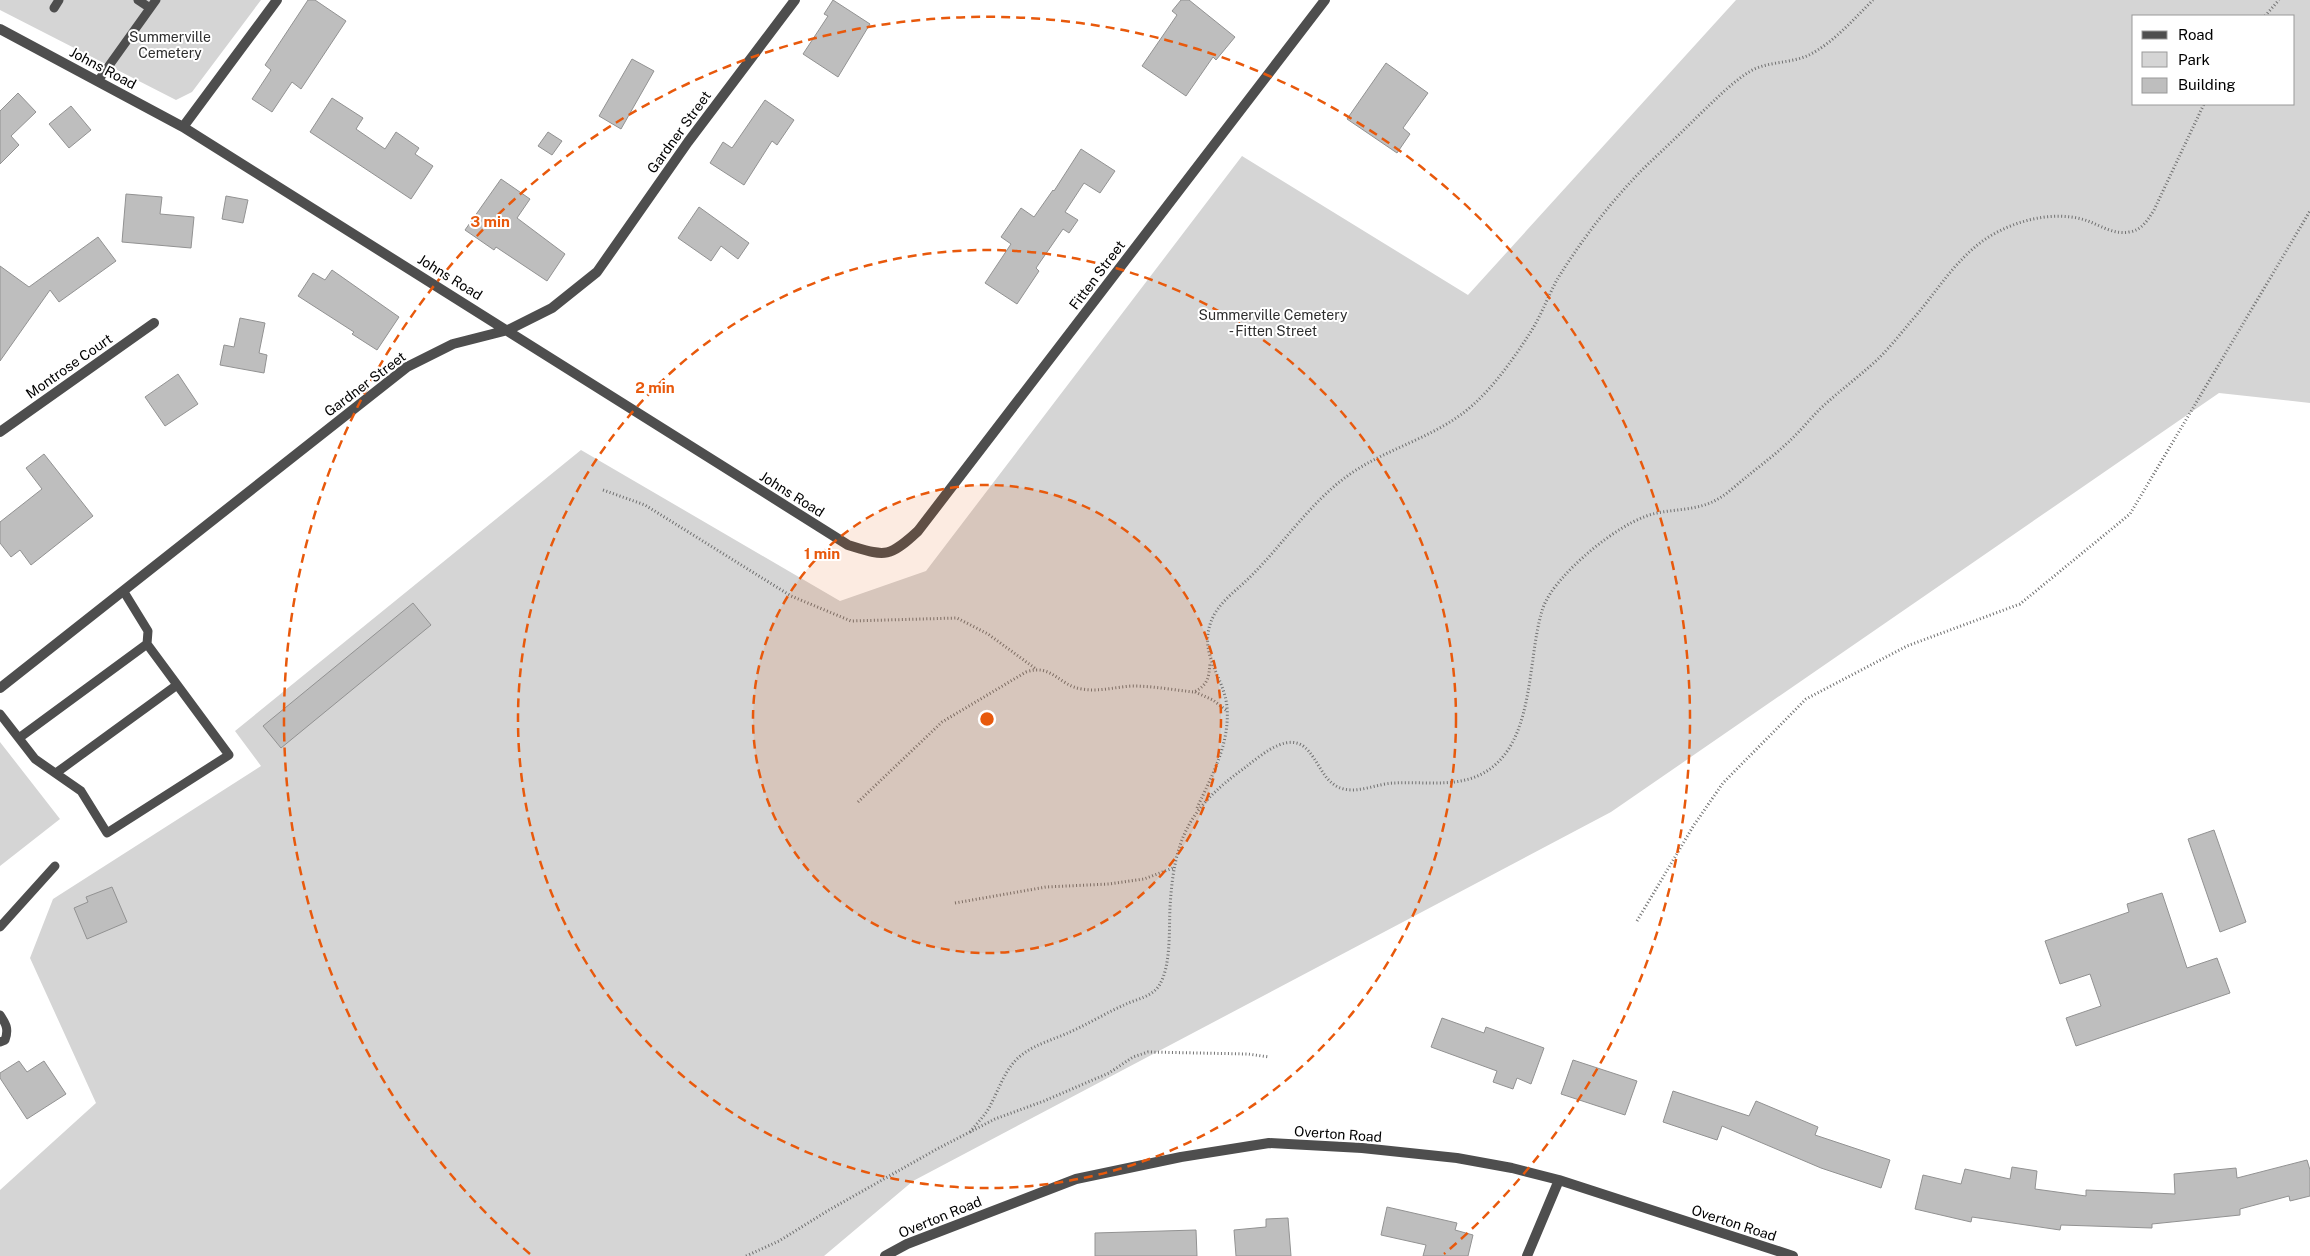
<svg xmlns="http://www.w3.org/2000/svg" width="2310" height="1256" font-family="'Public Sans',sans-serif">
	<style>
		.green { fill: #d5d5d5; fill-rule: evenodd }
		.building { fill: #bebebe; stroke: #929292 }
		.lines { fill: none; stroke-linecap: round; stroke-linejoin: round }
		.path { stroke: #707070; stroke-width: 3; stroke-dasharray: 1 2.5; stroke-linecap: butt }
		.lane { stroke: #4e4e4e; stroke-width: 9 }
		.street { stroke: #4e4e4e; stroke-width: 10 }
		.ring { fill: none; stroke: #e8590c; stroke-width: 2.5; stroke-dasharray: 9 6 }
		.labels { text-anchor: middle; stroke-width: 4; stroke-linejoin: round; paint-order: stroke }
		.park-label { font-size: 14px; fill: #2c2c2c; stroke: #fff }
		.street-label { font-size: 14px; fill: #000; stroke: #fff }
		.centre { fill: #e8590c; stroke: #fff; stroke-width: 2.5 }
		.ring-label { font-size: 15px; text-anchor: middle; font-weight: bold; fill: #e8590c; stroke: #fff; stroke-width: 4; stroke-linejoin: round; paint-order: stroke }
	</style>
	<rect width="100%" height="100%" fill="#fff"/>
	<path class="green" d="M0 0H261L192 92 176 100 0 10Z
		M1736 0H2310V403L2219 393 1611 812 913 1181 824 1256H0V1190L96 1103 30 958 53 899 261 766 235 731 581 450 840 601 926 571 1242 156 1468 295ZM2134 16H2294V104H2134Z
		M0 742 60 819 0 866Z"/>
	<path class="building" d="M308 0H315L346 21 301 89 292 82 272 112 252 99 271 70 265 65Z
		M833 0 870 24 838 77 803 54 828 16 824 14Z
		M1181 0H1189L1235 37 1216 60 1213 57 1186 96 1142 66 1177 15 1172 11Z
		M632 59 654 71 621 129 599 116Z
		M1386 63 1428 93 1403 128 1410 134 1397 153 1347 119Z
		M18 93 36 112 11 136 19 145 0 164V111Z
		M332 98 363 118 356 129 385 149 396 132 419 148 415 154 433 166 411 199 310 132Z
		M765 100 794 120 777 145 772 141 744 185 710 163 723 142 732 148Z
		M71 106 91 130 69 148 49 124Z
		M548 132 562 141 552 155 538 146Z
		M1081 149 1115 171 1100 193 1084 183 1065 212 1078 220 1069 233 1063 229 1036 268 1039 271 1017 304 985 283 1011 244 1001 237 1021 208 1034 217 1053 190 1054 191Z
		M501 179 530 199 517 218 565 254 547 281 496 247 494 250 465 230Z
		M126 194 162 197 160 214 194 217 191 248 122 242Z
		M226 196 248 200 243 223 222 219Z
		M699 207 749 243 738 259 721 246 711 261 678 238Z
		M98 237 116 261 59 302 50 290 0 361V266L29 287Z
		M332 270 399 317 377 350 352 334 354 332 298 296 313 273 325 280Z
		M240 318 265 323 259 353 267 355 264 373 220 365 224 345 234 347Z
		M178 374 198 404 165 426 145 397Z
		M44 454 93 516 31 565 20 550 11 557 0 543V522L42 489 26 468Z
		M413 603 431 625 281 748 263 726Z
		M2214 830 2246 922 2220 932 2188 839Z
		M112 887 127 922 87 939 74 908 88 902 86 897Z
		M2162 893 2187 968 2217 958 2230 993 2076 1046 2066 1018 2101 1006 2090 974 2060 984 2045 941 2129 912 2127 904Z
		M1442 1018 1484 1033 1486 1027 1544 1048 1531 1084 1517 1078 1513 1089 1493 1082 1497 1071 1431 1047Z
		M1573 1060 1637 1081 1625 1115 1561 1094Z
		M19 1061 27 1072 44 1061 66 1094 27 1119 0 1078V1073Z
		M1673 1091 1749 1116 1756 1101 1818 1127 1815 1135 1890 1160 1881 1188 1821 1168 1722 1126 1717 1140 1663 1122Z
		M2307 1160 2310 1170V1196L2290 1201 2289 1196 2240 1209V1215L2152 1224V1228L2061 1225 2060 1230 1972 1217 1971 1222 1915 1209 1923 1175 1961 1184 1965 1169 2010 1179 2012 1167 2037 1171 2035 1189 2086 1196V1190L2175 1194 2174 1174 2236 1168 2237 1178Z
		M1387 1207 1457 1223 1455 1230 1473 1235 1468 1256H1423L1426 1245 1381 1235Z
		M1288 1218 1291 1256H1236L1234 1230 1266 1227V1219Z
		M1196 1230 1197 1256H1095V1233Z"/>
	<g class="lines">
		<path class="path" d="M2265 16 2279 0
			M603 490 645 505 791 596 851 621 957 618 988 634 1036 669
			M1195 692 1213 700 1227 711
			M858 802 942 722 1026 672C1052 663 1059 686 1082 689 1099 692 1115 687 1132 686 1153 686 1174 690 1194 692 1208 685 1209 677 1210 663
			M1197 808C1212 775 1230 744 1227 707 1224 675 1195 652 1214 615 1222 600 1237 590 1249 578 1286 542 1315 494 1361 467 1398 445 1441 434 1474 404 1495 385 1514 358 1530 333 1541 316 1548 296 1558 278 1583 238 1612 200 1645 167 1663 150 1681 133 1698 116 1715 100 1730 84 1749 72 1766 61 1790 64 1809 55 1833 43 1854 19 1873 0
			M955 903 1046 887 1109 884 1144 879 1173 868
			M1637 921 1694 825 1723 783 1806 699 1907 646 2020 604 2130 514 2310 211
			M970 1132C977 1123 986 1115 991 1104 1000 1087 1006 1066 1023 1054 1036 1044 1055 1039 1070 1032 1088 1024 1106 1013 1124 1005 1136 999 1153 997 1160 984 1171 965 1169 929 1170 907 1174 840 1188 809 1243 769 1254 761 1266 750 1279 745 1317 730 1314 783 1344 789 1360 793 1379 783 1395 783 1430 781 1466 790 1495 765 1534 731 1528 657 1542 611 1546 597 1556 585 1565 575 1586 552 1627 519 1657 513 1676 509 1699 510 1716 500 1726 495 1735 486 1744 479 1757 468 1771 458 1784 446 1797 435 1808 421 1820 409 1839 391 1860 376 1879 358 1891 346 1902 332 1913 319 1934 295 1950 268 1975 247 2003 223 2052 208 2088 221 2101 226 2115 235 2129 232 2142 230 2147 221 2154 210L2204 104
			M746 1256 779 1241 829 1210 937 1149 995 1119 1044 1101 1109 1073 1133 1057 1148 1052 1248 1054 1269 1057"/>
		<path class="lane" d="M138 0 150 8
			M54 8 59 0
			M98 81 156 0
			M0 714 35 759 81 791 107 833 229 755 147 644 148 631 124 592
			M19 738 147 644
			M56 773 177 685
			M0 927 55 866
			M0 1015C6 1024 9 1029 5 1040L0 1042"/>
		<path class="street" d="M0 29 183 127 848 545C885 556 888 559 918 531L1325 0
			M183 127 277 0
			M0 432 154 323
			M0 688 407 367 453 344 508 330 552 308 597 272 688 142 795 0
			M885 1256 907 1244 1076 1179 1181 1157 1269 1143 1362 1148 1457 1158 1512 1168 1559 1180 1793 1256
			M1527 1256 1559 1180"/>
	</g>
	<circle cx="987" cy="719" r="234" fill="#e8590c" fill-opacity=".12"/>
	<g class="ring">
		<circle cx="987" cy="719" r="234"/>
		<circle cx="987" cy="719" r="469"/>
		<path d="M530 1254A703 703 0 1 1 1444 1254"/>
	</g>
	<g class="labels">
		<g class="park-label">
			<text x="170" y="42">Summerville<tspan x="170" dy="16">Cemetery</tspan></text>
			<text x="1273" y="320">Summerville Cemetery<tspan x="1273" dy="16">- Fitten Street</tspan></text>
		</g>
		<g class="street-label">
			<text transform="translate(103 68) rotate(28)" y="5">Johns Road</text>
			<text transform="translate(679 132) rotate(-54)" y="5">Gardner Street</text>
			<text transform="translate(1097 275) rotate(-53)" y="5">Fitten Street</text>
			<text transform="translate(450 277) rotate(32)" y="5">Johns Road</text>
			<text transform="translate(69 366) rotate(-35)" y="5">Montrose Court</text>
			<text transform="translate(365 384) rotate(-37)" y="5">Gardner Street</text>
			<text transform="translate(792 494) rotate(32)" y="5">Johns Road</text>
			<text transform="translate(1338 1134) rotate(4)" y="5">Overton Road</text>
			<text transform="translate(940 1217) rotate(-22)" y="5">Overton Road</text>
			<text transform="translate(1734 1223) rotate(18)" y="5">Overton Road</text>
		</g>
	</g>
	<circle cx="987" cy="719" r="8" class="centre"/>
	<g class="ring-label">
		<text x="490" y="227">3 min</text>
		<text x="655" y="393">2 min</text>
		<text x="822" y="559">1 min</text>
	</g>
	<rect x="2132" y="15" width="162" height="90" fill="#ffffff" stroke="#999999"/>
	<rect x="2142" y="31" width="25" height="8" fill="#4e4e4e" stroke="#999999"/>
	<text x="2178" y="40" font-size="15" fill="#000000">Road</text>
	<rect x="2142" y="52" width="25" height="15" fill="#d5d5d5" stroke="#999999"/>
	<text x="2178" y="65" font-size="15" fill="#000000">Park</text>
	<rect x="2142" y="78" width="25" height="15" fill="#bebebe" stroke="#999999"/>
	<text x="2178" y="90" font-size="15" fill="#000000">Building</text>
</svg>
